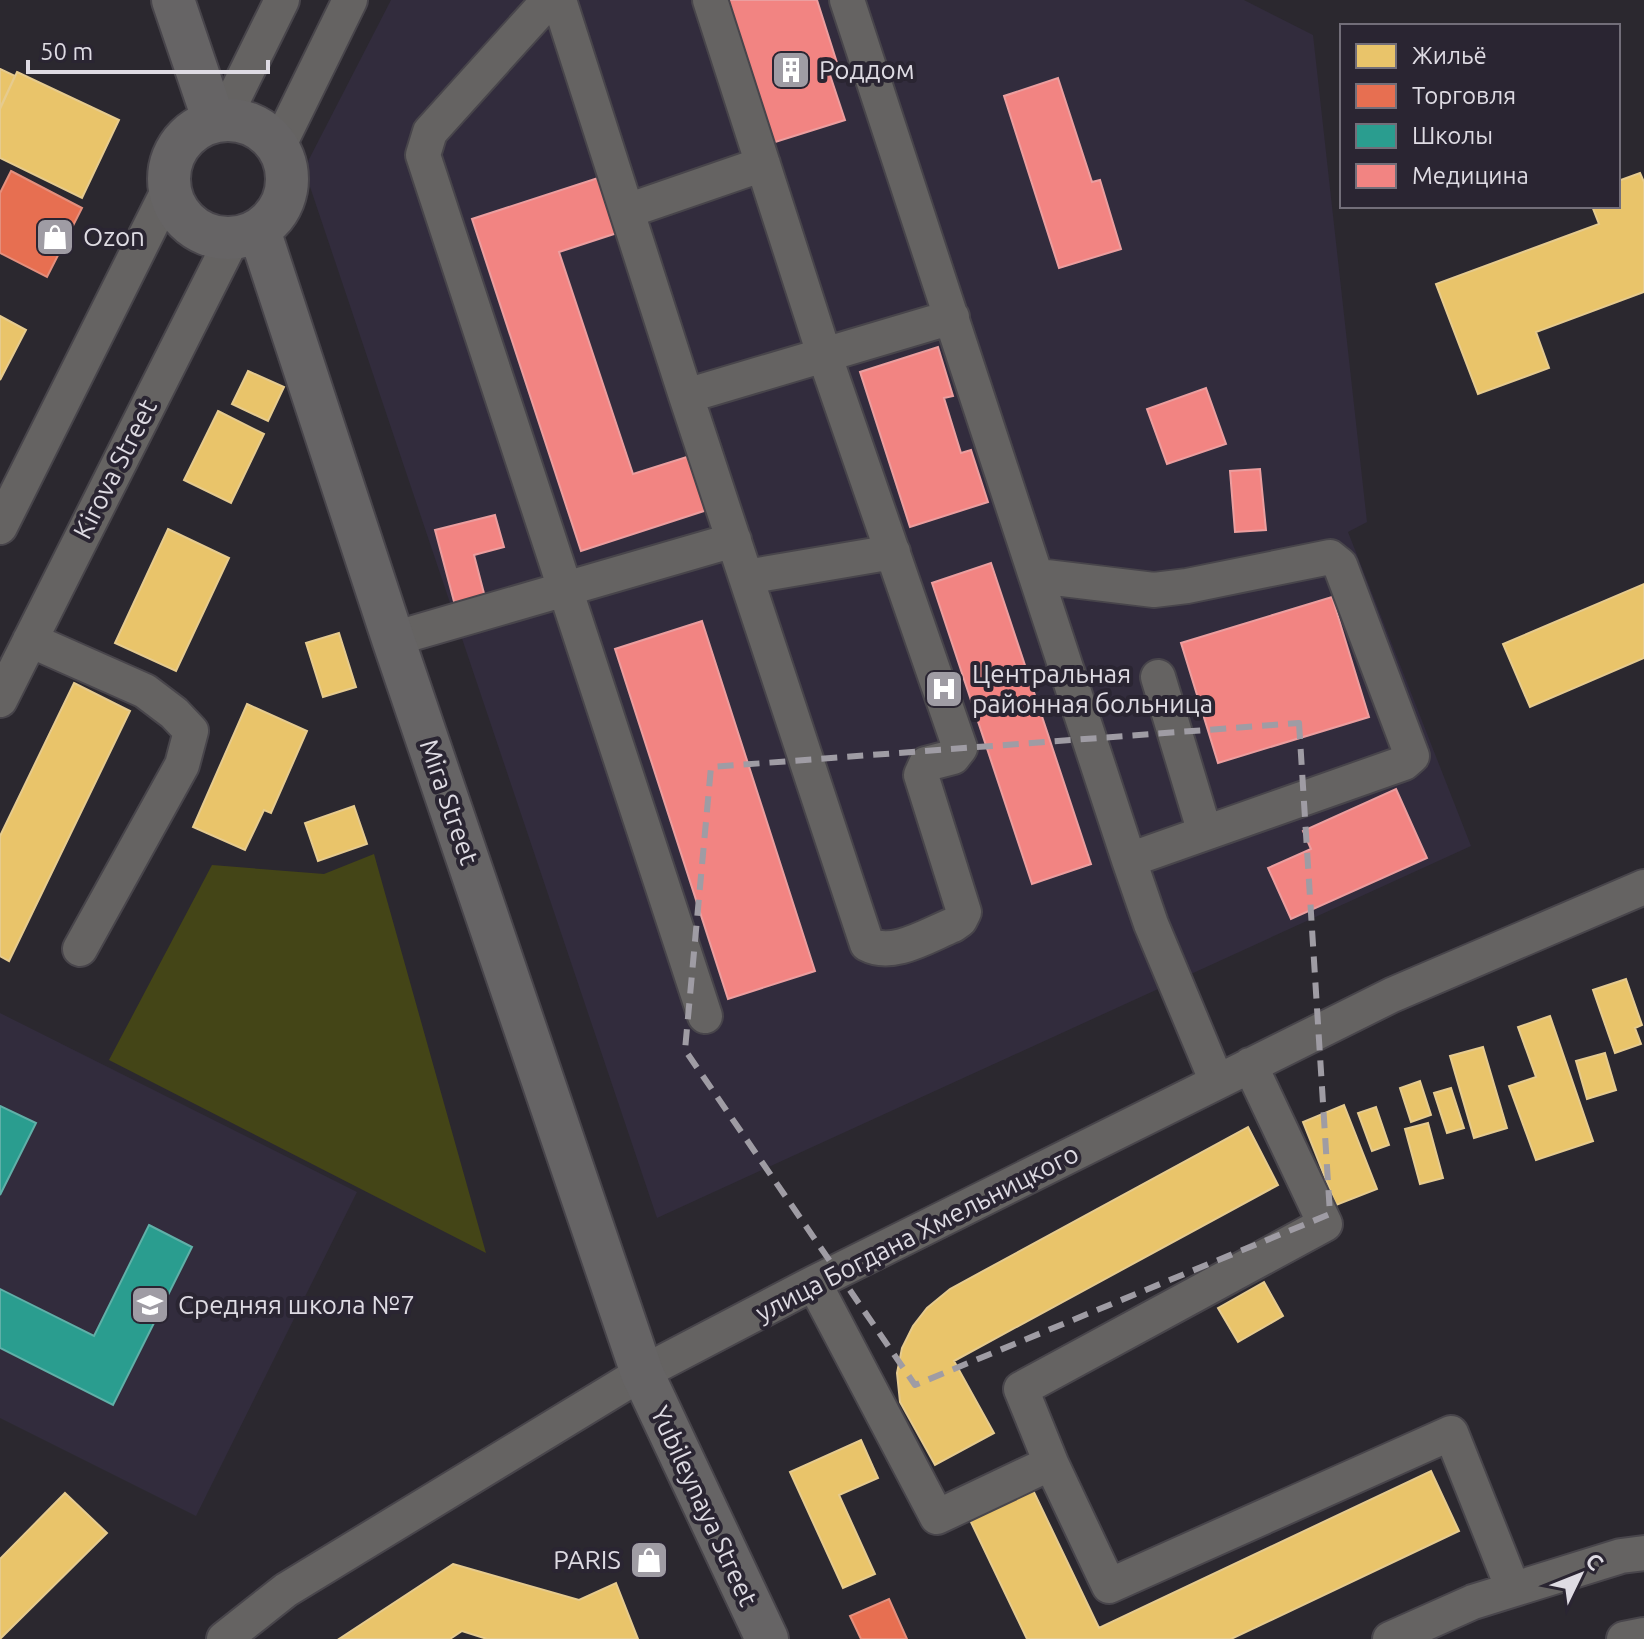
<svg xmlns="http://www.w3.org/2000/svg" width="1644" height="1639" font-family="Ubuntu,sans-serif">
	<style>
		.built { fill: #322c3d }
		.green { fill: #444517 }
		.homes { fill: #e9c46a; stroke: #e6cb8e; stroke-width: 2 }
		.shops { fill: #e76f51; stroke: #e48f7d; stroke-width: 2 }
		.schools { fill: #2a9d8f; stroke: #60b0a8; stroke-width: 2 }
		.health { fill: #f28482; stroke: #ec9e9f; stroke-width: 2 }
		.lines { fill: none; stroke-linecap: round; stroke-linejoin: round }
		.minor-casing { stroke: #48454b; stroke-width: 38 }
		.major-casing { stroke: #48454b; stroke-width: 46 }
		.minor { stroke: #656362; stroke-width: 34 }
		.major { stroke: #666465; stroke-width: 42 }
		.marked { fill: none; stroke: #9f9ca4; stroke-width: 6; stroke-dasharray: 16 10; stroke-linejoin: round }
		.labels { text-anchor: middle; stroke-width: 8; stroke-linejoin: round; paint-order: stroke }
		.poi-label { font-size: 26px; fill: #dedbe3; stroke: #2a2532; text-anchor: start }
		.street-label { font-size: 26px; fill: #dedbe3; stroke: #2a2532 }
	</style>
	<rect width="100%" height="100%" fill="#2b282f"/>
	<path class="built" d="M391 0H1244L1313 35 1367 522 1348 532 1471 846 657 1218 304 169Z
		M0 1013 357 1192 196 1516 0 1418Z"/>
	<path class="green" d="M374 854 486 1253 109 1060 212 865 324 874Z"/>
	<path class="homes" d="M0 69 15 76 0 108Z
		M17 72 119 120 82 198 0 158V109Z
		M1640 173 1644 182V292L1536 332 1549 368 1478 394 1436 284 1599 224 1592 206H1618V181Z
		M0 316 26 330 0 380Z
		M248 371 284 387 268 421 232 404Z
		M218 411 264 434 231 503 184 480Z
		M168 529 229 558 176 671 115 643Z
		M1644 584V658L1530 707 1503 644Z
		M339 633 356 687 323 697 306 643Z
		M74 683 130 711 9 961 0 956V836Z
		M247 704 307 731 271 813 264 810 245 850 193 827Z
		M354 806 367 844 318 861 305 823Z
		M1626 979 1642 1025 1635 1028 1641 1044 1615 1053 1593 990Z
		M1550 1016 1593 1141 1536 1160 1509 1086 1536 1077 1518 1027Z
		M1483 1047 1507 1128 1474 1138 1450 1056Z
		M1605 1053 1616 1090 1587 1099 1576 1061Z
		M1420 1081 1431 1115 1411 1122 1400 1088Z
		M1451 1088 1464 1128 1447 1133 1434 1093Z
		M1344 1105 1377 1189 1336 1205 1303 1122Z
		M1376 1107 1389 1145 1372 1151 1358 1113Z
		M1428 1123 1443 1178 1420 1184 1405 1129Z
		M1248 1127 1278 1185 954 1361 994 1433 935 1465 900 1402 897 1373 902 1348 913 1326 927 1308 950 1289Z
		M1264 1282 1283 1316 1238 1342 1218 1308Z
		M861 1440 878 1478 839 1495 875 1574 843 1588 790 1472Z
		M1431 1471 1459 1531 1231 1639H1027L969 1518 1032 1488 1099 1628Z
		M65 1493 107 1533 0 1639V1559Z
		M453 1564 579 1600 616 1583 638 1639H487L462 1631 450 1639H339Z"/>
	<path class="shops" d="M11 171 82 208 47 277 0 253V193Z
		M889 1599 907 1639H861L850 1616Z"/>
	<path class="schools" d="M0 1106 36 1123 0 1195Z
		M149 1225 192 1247 113 1405 0 1348V1289L94 1336Z"/>
	<path class="health" d="M726 0H817L839 69 829 72 845 120 772 143Z
		M1058 78 1092 182 1100 180 1121 249 1059 268 1004 96Z
		M601 177 620 232 559 252 633 474 693 455 710 509 581 551 472 219Z
		M938 347 953 396 944 398 961 453 971 450 988 502 910 527 860 372Z
		M1206 388 1226 444 1167 464 1147 409Z
		M1260 469 1266 530 1235 532 1230 471Z
		M495 515 504 547 474 555 486 601 456 609 435 530Z
		M991 563 1091 864 1032 884 932 583Z
		M1332 597 1369 717 1218 763 1181 643Z
		M702 621 815 971 728 999 615 649Z
		M1396 789 1427 858 1291 919 1268 868 1311 849 1303 831Z"/>
	<g class="lines">
		<defs>
			<path id="minor" d="M549 0 430 132 423 155 705 1016
				M559 0 686 396 867 944C893 958 928 935 953 925L960 920 964 912 921 775 926 764 953 757 960 748 824 354 710 0
				M847 0 1129 860 1151 924 1217 1082
				M223 120 282 0
				M278 147 350 0
				M627 211 763 164
				M686 396 952 317
				M0 527 169 189
				M1038 576 1154 590 1187 586 1330 557 1340 565 1412 756 1404 763 1129 860
				M746 577 893 552
				M393 639 734 540
				M30 640 145 691 174 713 191 731 182 765 80 949
				M1158 677 1205 833
				M0 700 232 239
				M814 1283 937 1517 1051 1463 1021 1389 1325 1224 1250 1065
				M1051 1463 1109 1586 1451 1433 1513 1589
				M224 1639 286 1590 642 1373 814 1283 1392 995 1644 887
				M1390 1639 1473 1602 1621 1556 1644 1553
				M1624 1639 1644 1635"/>
			<path id="major" d="M173 0 214 121
				M169 179a59 59 0 1 1 118 0a59 59 0 1 1-118 0Z
				M259 230 393 639 642 1373 767 1639"/>
		</defs>
		<use href="#minor" class="minor-casing"/>
		<use href="#major" class="major-casing"/>
		<use href="#minor" class="minor"/>
		<use href="#major" class="major"/>
	</g>
	<path class="marked" d="M1299 723 1330 1214 915 1385 685 1050 711 767Z"/>
	<defs>
		<symbol id="building-square" viewBox="-11 -11 22 22"><rect x="-9" y="-9" width="18" height="18" rx="4" fill="#9f9ca4" stroke="#2a2532"/><path d="M-4-6H4V6H1V3H-1V6H-4ZM-2.5-4.3h1.7v1.8h-1.7ZM.8-4.3h1.7v1.8H.8ZM-2.5-1h1.7V.8h-1.7ZM.8-1h1.7V.8H.8Z" fill="#fff"/></symbol>
		<symbol id="shop-square" viewBox="-11 -11 22 22"><rect x="-9" y="-9" width="18" height="18" rx="4" fill="#9f9ca4" stroke="#2a2532"/><path d="M-5-2.5h2.3a2.7 3.5 0 0 1 5.4 0H5L5.5 6h-11ZM-1.5-2.5h3a1.5 2.3 0 0 0-3 0Z" fill="#fff"/></symbol>
		<symbol id="hospital-square" viewBox="-11 -11 22 22"><rect x="-9" y="-9" width="18" height="18" rx="4" fill="#9f9ca4" stroke="#2a2532"/><path d="M-5-5h3v3.5h4V-5h3V5h-3V1.5h-4V5h-3Z" fill="#fff"/></symbol>
		<symbol id="school-square" viewBox="-11 -11 22 22"><rect x="-9" y="-9" width="18" height="18" rx="4" fill="#9f9ca4" stroke="#2a2532"/><path d="M0-5L7-2L0 1L-7-2ZM-4 1L0 2.5L4 1V4Q0 6-4 4Z" fill="#fff"/></symbol>
	</defs>
	<g fill-rule="evenodd">
		<use href="#building-square" x="769" y="48" width="44" height="44"/>
		<use href="#shop-square" x="33" y="215" width="44" height="44"/>
		<use href="#hospital-square" x="922" y="667" width="44" height="44"/>
		<use href="#school-square" x="128" y="1283" width="44" height="44"/>
		<use href="#shop-square" x="627" y="1538" width="44" height="44"/>
	</g>
	<g class="labels">
		<g class="poi-label">
			<text x="819" y="79">Роддом</text>
			<text x="83" y="246">Ozon</text>
			<text x="972" y="683">Центральная<tspan x="972" dy="30">районная больница</tspan></text>
			<text x="178" y="1314">Средняя школа №7</text>
			<text x="621" y="1569" text-anchor="end">PARIS</text>
		</g>
		<g class="street-label">
			<text transform="translate(115 469) rotate(-63)" y="9">Kirova Street</text>
			<text transform="translate(449 802) rotate(71)" y="9">Mira Street</text>
			<text transform="translate(917 1233) rotate(-27)" y="9">улица Богдана Хмельницкого</text>
			<text transform="translate(704 1506) rotate(65)" y="9">Yubileynaya Street</text>
		</g>
	</g>
	<rect x="1340" y="24" width="280" height="184" fill="#2a2532" stroke="#726e79" stroke-width="2"/>
	<rect x="1356" y="44" width="40" height="24" fill="#e9c46a" stroke="#726e79" stroke-width="2"/>
	<text x="1412" y="64" font-size="24" fill="#dedbe3">Жильё</text>
	<rect x="1356" y="84" width="40" height="24" fill="#e76f51" stroke="#726e79" stroke-width="2"/>
	<text x="1412" y="104" font-size="24" fill="#dedbe3">Торговля</text>
	<rect x="1356" y="124" width="40" height="24" fill="#2a9d8f" stroke="#726e79" stroke-width="2"/>
	<text x="1412" y="144" font-size="24" fill="#dedbe3">Школы</text>
	<rect x="1356" y="164" width="40" height="24" fill="#f28482" stroke="#726e79" stroke-width="2"/>
	<text x="1412" y="184" font-size="24" fill="#dedbe3">Медицина</text>
	<g transform="translate(1580 1575) rotate(47)" stroke="#2a2532" stroke-width="6" paint-order="stroke">
	<path d="M0-6L14 30L0 20L-14 30Z" fill="#dedbe3"/>
	<text y="-12" font-size="22" font-weight="bold" text-anchor="middle" fill="#dedbe3">С</text>
	</g>
	<path d="M28 60v12h240v-12" fill="none" stroke="#dedbe3" stroke-width="4"/>
	<text x="40" y="60" font-size="24" fill="#dedbe3" stroke="#2a2532" stroke-width="6" paint-order="stroke">50 m</text>
</svg>
